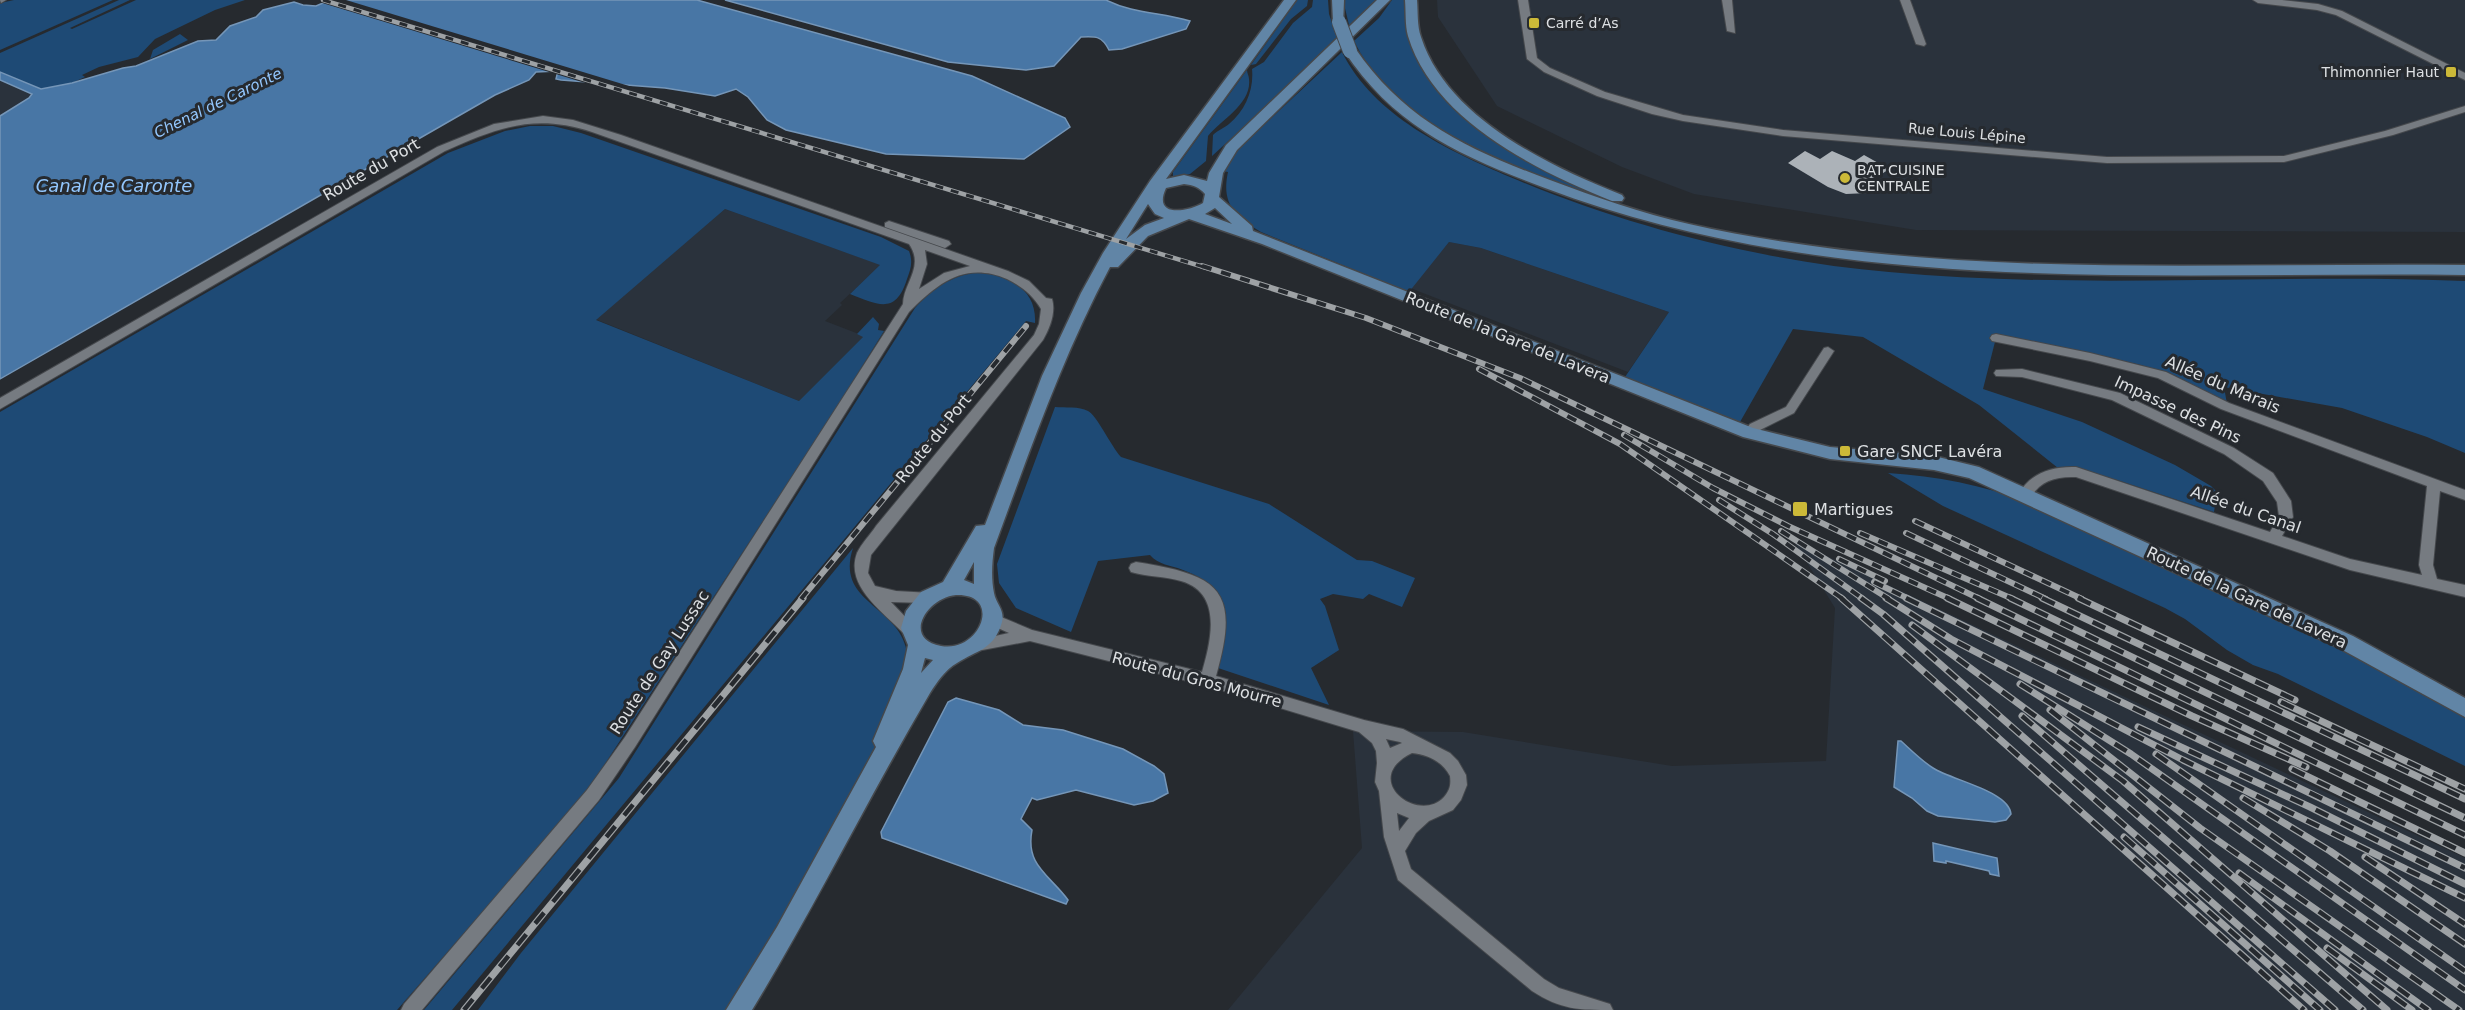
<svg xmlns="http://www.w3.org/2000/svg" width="2465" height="1010" font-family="'DejaVu Sans',sans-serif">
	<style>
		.built { fill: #2a323c }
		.green { fill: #1e4a75 }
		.water { fill: #4876a5; stroke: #7596b8; stroke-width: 1.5 }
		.pier { fill: #262a2f }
		.building { fill: #acb2b8 }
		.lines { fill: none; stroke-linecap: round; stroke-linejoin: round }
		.street-casing { stroke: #45484c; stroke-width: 2 }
		.secondary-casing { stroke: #45484c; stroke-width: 3 }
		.street { fill: #767b81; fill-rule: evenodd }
		.secondary { fill: #6185a6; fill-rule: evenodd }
		.rail-far2-casing { stroke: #9ea2a5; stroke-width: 4.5 }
		.rail-far1-casing { stroke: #9ea2a5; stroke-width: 6 }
		.rail-casing { stroke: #9ea2a5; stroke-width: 7 }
		.rail-far2 { stroke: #262a2f; stroke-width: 3; stroke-dasharray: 8; stroke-linecap: butt }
		.rail-far1 { stroke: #262a2f; stroke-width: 4; stroke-dasharray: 10; stroke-linecap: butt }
		.rail { stroke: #262a2f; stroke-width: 4.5; stroke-dasharray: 14; stroke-linecap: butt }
		.secondary-bridge-casing { stroke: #45484c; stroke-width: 16; stroke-linecap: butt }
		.secondary-bridge { stroke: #6185a6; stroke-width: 14 }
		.poi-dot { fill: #ccb938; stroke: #262a2f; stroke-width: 2 }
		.labels { text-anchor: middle; stroke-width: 6; stroke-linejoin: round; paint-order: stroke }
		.far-poi-label { font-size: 14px; fill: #dde0e3; stroke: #262a2f; text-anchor: start }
		.far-street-label { font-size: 14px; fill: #dde0e3; stroke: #262a2f }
		.far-water-label { font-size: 15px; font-style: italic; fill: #93c7fe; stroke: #262a2f }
		.street-label { font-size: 16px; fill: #dde0e3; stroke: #262a2f }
		.poi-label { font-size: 16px; fill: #dde0e3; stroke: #262a2f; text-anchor: start }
		.water-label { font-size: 18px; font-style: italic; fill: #93c7fe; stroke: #262a2f }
	</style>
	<rect width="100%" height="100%" fill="#262a2f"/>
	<path class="built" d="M1437 0H2465V232L1916 230 1694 194 1622 167 1497 106 1438 17Z
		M0 80 32 93 29 98 0 116Z
		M725 209 881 265 840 303 842 305 825 321 864 336 799 401 595 319Z
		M1449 242 1481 248 1669 312 1628 372 1410 288Z
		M1793 540 2465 858V1010H1228L1362 848 1353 731 1463 732 1672 766 1826 761 1835 608Z"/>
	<path class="green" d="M14 0H113L0 50V3Z
		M119 0H130L70 28 72 29 136 0H245L215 10 155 39 138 57 99 67 82 75 85 77 72 83 41 89 0 72V53Z
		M1297 0H1308L1307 6 1291 19 1256 64 1251 65Z
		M1313 0H1328L1329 14 1338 41 1212 156 1213 135C1218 130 1224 128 1229 124 1246 110 1254 89 1252 69L1264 62 1293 23 1312 7Z
		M1343 0H1379L1350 29Z
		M1392 0H1405L1411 42 1440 91 1563 179 1603 199C1516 170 1397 129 1354 41L1379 18Z
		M180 34 188 40 150 59 153 50Z
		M1342 52C1374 116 1447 150 1510 177 1627 227 1762 261 1889 272 2081 290 2273 273 2465 281V453L2427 437 2342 408 2224 387 2227 404 2178 379 2141 365 1997 334 1983 389 2082 422 2175 465 2211 486 2217 492 2214 512 2117 480 2072 468H2058L1979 405 1863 337 1793 329 1740 422 1625 377 1669 312 1481 248 1449 242 1409 292 1261 232C1235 216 1221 204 1228 172L1223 171 1235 152Z
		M1247 70C1247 73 1249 76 1249 79 1252 104 1221 120 1208 136L1206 161 1190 174 1173 177V172Z
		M530 126H553L581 133 881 237 909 251C913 262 911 268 907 279 896 315 878 305 850 294L880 265 725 209 596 320 799 401 863 337 857 334 873 317 879 324 878 330 884 331 832 415 586 793 397 1010H0V412L448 153 505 131Z
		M978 272C1008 275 1037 289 1035 323L1026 321 452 1010H424L619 778 915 308C933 288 951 276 978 272Z
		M1055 407C1065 408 1079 406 1088 411 1096 414 1111 446 1121 457L1269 504 1357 560 1372 561 1415 578 1402 607 1369 594 1363 599 1333 594 1320 599 1325 606 1339 650 1311 668 1329 705 1218 668C1221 624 1235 588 1183 570 1171 565 1158 565 1150 555L1098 561 1071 632 1016 608 999 583 997 564Z
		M1888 473C1937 476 1982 485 2028 502L2333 641 2465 712V766L2278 674 2253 665 2227 650 2185 619 2165 608 1943 506Z
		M853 548C834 606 904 604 908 659L866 770 794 898 726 1010H478L521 953Z"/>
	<path class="water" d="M330 0H697L972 76 1065 118 1070 127 1024 159 886 154 786 130 767 120 748 97 736 89 715 96 665 88 561 80 556 79 558 71 536 72 529 80 495 95 0 379V116L29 98 32 94 0 80V72L41 89 72 83 123 68 136 66 198 41 216 40 230 26 256 17 263 10 294 2 303 5 316 6Z
		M725 0H1106C1134 14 1161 12 1190 21L1186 29 1122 49 1109 50C1102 36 1096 36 1081 37L1054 66 1026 70 948 62Z
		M956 698 999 710 1023 725 1063 730 1123 749 1154 766 1164 774 1168 793 1153 801 1134 805 1076 790 1037 800 1032 798 1021 819 1032 830C1025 866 1050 875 1068 900L1066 904 882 838 881 832 948 702Z
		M1898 741H1901C1911 750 1922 761 1933 768 1951 780 2009 791 2011 814L2006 820 1995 822 1938 816 1927 811 1912 798 1894 787Z
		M1933 843 1997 858 1999 876 1990 874 1989 871 1946 861V863L1934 861Z"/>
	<path class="pier" d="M323 0H346L639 89 592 85 319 2Z"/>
	<path class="building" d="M1805 151 1820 159 1832 151 1855 161 1864 155 1889 169 1860 189 1868 193 1846 194 1828 187 1788 163Z"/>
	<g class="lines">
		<defs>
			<path id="street" d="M0 0H6L1 3Z
				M1518 0H1528L1537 58 1550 68 1605 92 1683 115 1783 130 2107 157 2284 156 2385 131 2465 106V112L2393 135 2284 162 2107 163 1783 136 1683 121 1652 114 1597 96 1544 72 1527 59Z
				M1722 0H1732L1735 33 1727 31Z
				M1900 0H1910L1926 44 1924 46 1916 44Z
				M2253 0H2282L2318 4 2342 11 2465 73V80L2336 15 2317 10 2258 3Z
				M543 116 573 120 621 135 1008 271 1029 281 1046 298 1052 299C1056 312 1050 328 1043 340L871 555 868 573 875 586 896 591 931 593 933 597 931 601 926 603 891 602 917 629 919 633 917 637 912 639 907 637C887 614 844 588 857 553 861 544 870 535 876 526L1034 335 1039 324 1041 309C1033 295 1021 286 1007 279 965 261 938 283 909 312L635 747 599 800 422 1010H401L404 1004 587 790 625 737 903 304C903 283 925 267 909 244L592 132C534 113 497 128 445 151L0 409V398L437 147 494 124ZM925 250 970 266 944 273 919 289 927 264Z
				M889 221 949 241 951 244 945 248 885 227V223Z
				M1996 334 2090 353 2166 372 2229 403 2465 490V500L2440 491 2433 565 2437 579 2465 585V597L2350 570 2076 477C2056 476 2039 481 2030 499H2020L2018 495C2030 473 2052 466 2076 467L2270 532 2279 516 2277 502 2263 481 2224 454 2112 400 2022 377 1996 376 1994 373 1996 370 2022 369 2120 393 2234 448 2273 473 2291 501 2293 517 2282 536 2350 559 2422 575 2419 565 2427 486 2221 409 2158 378 2090 361 1992 341 1990 338 1992 335Z
				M1828 347 1834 351 1794 413 1760 430 1754 436H1744L1743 433 1750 424 1786 407 1824 348Z
				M1136 562C1219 575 1241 589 1216 676L1364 720 1403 729 1450 753 1458 761 1466 775 1467 785 1461 800 1453 810 1429 821 1416 833 1405 851 1411 869 1544 979 1559 988 1610 1004 1613 1010C1579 1010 1561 1010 1532 991L1398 880 1384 837 1379 791 1375 782 1377 763 1376 751 1372 743 1359 732 1207 686 1030 641 977 651 972 649 970 645 972 641 1009 633 989 624 987 620 989 616 994 614 1032 630 1202 672C1211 641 1223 593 1181 581 1165 576 1147 577 1131 572L1129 568 1131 564ZM1386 739 1400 742 1402 743 1390 748ZM1412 753C1428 755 1442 761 1450 776 1451 785 1450 790 1444 797 1418 825 1359 779 1412 753ZM1397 813 1409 818 1399 831Z"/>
			<path id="secondary" d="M1284 0H1296L1166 179 1184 175 1207 181 1209 173 1226 145 1377 0H1390L1237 150 1223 173 1219 197 1252 226 1253 231 1753 428 1830 447 1934 456 1979 467 2353 636 2465 698V717L2339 648 1969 478 1934 470 1830 459 1743 437 1262 244 1189 219 1148 236 1118 267H1110C1062 357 1029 453 994 548 992 563 991 578 994 593 996 604 1005 610 1002 622 994 650 977 650 957 663 945 670 937 682 930 693 868 798 815 907 752 1010H726L777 927 876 747 873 741 903 669 908 645 901 628 906 611 921 592 943 582 976 526 985 525 1042 376 1081 293 1103 253 1150 181ZM1184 184C1193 185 1199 187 1205 194L1203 203C1188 212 1152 218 1166 188ZM1148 204 1155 214 1164 218 1145 225 1126 239ZM1215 208 1232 224 1205 214ZM974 562V584L964 580ZM956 595C1003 593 981 653 941 646 902 639 926 598 956 595ZM925 658 933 660 921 673Z
				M1332 0H1344L1343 25H1335L1333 22Z
				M1405 0H1417C1418 12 1417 26 1421 37 1447 118 1549 166 1622 195L1624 198 1622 201H1612C1537 171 1433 120 1408 36 1405 25 1406 12 1405 0Z
				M1350 47 1355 48C1405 121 1469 150 1550 180 1595 197 1641 213 1689 224 1943 281 2207 262 2465 265V275C2158 271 1838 299 1545 188 1461 156 1395 128 1344 51Z"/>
		</defs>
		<use href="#street" class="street-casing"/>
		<use href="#secondary" class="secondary-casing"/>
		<use href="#street" class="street"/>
		<use href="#secondary" class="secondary"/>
		<defs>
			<path id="rail-far2" d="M323 0 1207 268"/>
			<path id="rail-far1" d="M1202 266 1366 318 1520 378 1980 599
				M1479 369 1620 444 1843 599
				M1624 435 1713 488 1788 526 1950 599
				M1719 500 1773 534 1863 599
				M1915 521 2082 599
				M1781 531 1889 599
				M1860 533 2013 599
				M1906 533 2046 599
				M1839 559 1885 581
				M1874 582 1909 599
				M801 599 1026 326"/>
			<path id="rail" d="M1841 598 2304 1010
				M1861 598 1883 614 2335 1010
				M1886 598 1951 639 2183 760 2465 898
				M1906 598C2092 689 2279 777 2465 868
				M1947 598 2192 716 2306 767
				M1977 598 2465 835
				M2010 598 2465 818
				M2042 598 2465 799
				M2078 598 2295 700
				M1912 625 2123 781 2387 1010
				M2020 684 2131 754 2465 990
				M2281 702 2465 789
				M2050 710 2200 828 2459 1010
				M2022 716 2363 1010
				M2138 727 2310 807 2465 884
				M2156 754 2465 971
				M2292 769 2465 853
				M2243 798 2330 851 2465 944
				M2124 837 2320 1010
				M2365 857 2465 924
				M2239 873 2428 1010
				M2327 948 2412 1010
				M464 1010 803 598"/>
		</defs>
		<use href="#rail-far2" class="rail-far2-casing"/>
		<use href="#rail-far1" class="rail-far1-casing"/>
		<use href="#rail" class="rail-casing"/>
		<use href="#rail-far2" class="rail-far2"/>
		<use href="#rail-far1" class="rail-far1"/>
		<use href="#rail" class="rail"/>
		<defs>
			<path id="secondary-bridge" d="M1339 22 1350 51"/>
		</defs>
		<use href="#secondary-bridge" class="secondary-bridge-casing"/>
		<use href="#secondary-bridge" class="secondary-bridge"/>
	</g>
	<g class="poi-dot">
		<rect x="1528" y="17" width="12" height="12" rx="3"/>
		<rect x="2445" y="66" width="12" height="12" rx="3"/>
		<circle cx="1845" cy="178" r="6"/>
		<rect x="1839" y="445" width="12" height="12" rx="3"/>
		<rect x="1792" y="501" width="16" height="16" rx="3"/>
	</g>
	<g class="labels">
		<g class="far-poi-label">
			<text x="1546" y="28">Carré d’As</text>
			<text x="2439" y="77" text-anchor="end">Thimonnier Haut</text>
			<text x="1857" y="175">BAT CUISINE<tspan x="1857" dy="16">CENTRALE</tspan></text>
		</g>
		<g class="far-street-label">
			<text transform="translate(1967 133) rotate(5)" y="5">Rue Louis Lépine</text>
		</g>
		<g class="far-water-label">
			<text transform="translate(218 103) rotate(-26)" y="5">Chenal de Caronte</text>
		</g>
		<g class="street-label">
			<text transform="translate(371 169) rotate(-30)" y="6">Route du Port</text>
			<text transform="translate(1508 337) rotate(22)" y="6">Route de la Gare de Lavera</text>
			<text transform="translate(2223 384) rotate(23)" y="6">Allée du Marais</text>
			<text transform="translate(2178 409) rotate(25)" y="6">Impasse des Pins</text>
			<text transform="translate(933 438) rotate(-51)" y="6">Route du Port</text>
			<text transform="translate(2246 509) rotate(19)" y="6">Allée du Canal</text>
			<text transform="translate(2247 597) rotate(25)" y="6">Route de la Gare de Lavera</text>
			<text transform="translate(659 662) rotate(-57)" y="6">Route de Gay Lussac</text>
			<text transform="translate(1197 679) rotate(15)" y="6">Route du Gros Mourre</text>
		</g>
		<g class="poi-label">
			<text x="1857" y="457">Gare SNCF Lavéra</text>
			<text x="1814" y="515">Martigues</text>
		</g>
		<g class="water-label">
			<text x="114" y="192">Canal de Caronte</text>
		</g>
	</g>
</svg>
